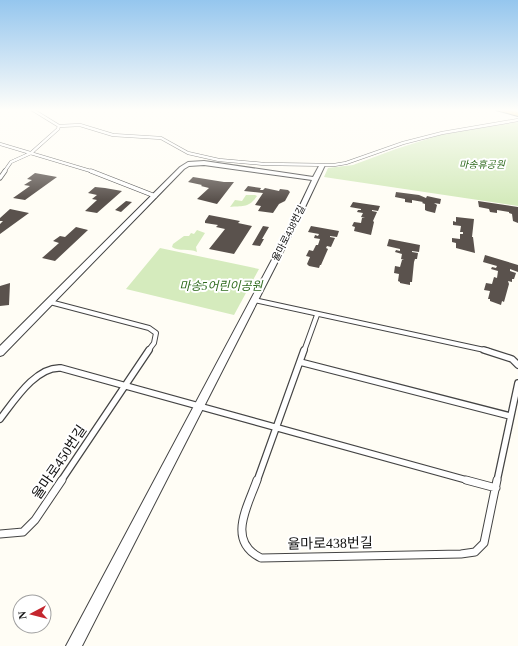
<svg xmlns="http://www.w3.org/2000/svg" width="518" height="646" font-family="'Times New Roman','Noto Sans KR',serif">
	<style>
		.green { fill: #d5ebbd }
		.building { fill: #5a524d }
		.lines { fill: none; stroke-linecap: round; stroke-linejoin: round }
		.service-far4-casing { stroke: #444; stroke-width: 3.5 }
		.service-far3-casing { stroke: #444; stroke-width: 5 }
		.service-far2-casing { stroke: #444; stroke-width: 6 }
		.service-far1-casing { stroke: #444; stroke-width: 8 }
		.service-casing { stroke: #444; stroke-width: 9 }
		.minor-casing { stroke: #444; stroke-width: 2 }
		.secondary-casing { stroke: #333; stroke-width: 2 }
		.primary-casing { stroke: #222; stroke-width: 2 }
		.service-far4 { stroke: #fff; stroke-width: 2.5 }
		.service-far3 { stroke: #fff; stroke-width: 3.5 }
		.service-far2 { stroke: #fff; stroke-width: 4 }
		.service-far1 { stroke: #fff; stroke-width: 5.5 }
		.service { stroke: #fff; stroke-width: 7 }
		.minor { fill: #fff; fill-rule: evenodd }
		.secondary { fill: #fff6b0; fill-rule: evenodd }
		.primary { fill: #f9d66b; fill-rule: evenodd }
		.labels { text-anchor: middle; stroke-width: 4; stroke-linejoin: round; paint-order: stroke }
		.far-park-label { font-size: 10px; font-style: italic; fill: #2f6b1f; stroke: #fff }
		.far-street-label { font-size: 10px; fill: #111; stroke: #fff }
		.park-label { font-size: 12px; font-style: italic; fill: #2f6b1f; stroke: #fff }
		.near-street-label { font-size: 14px; fill: #111; stroke: #fff }
	</style>
	<rect width="100%" height="100%" fill="#fffdf5"/>
	<path class="green" d="M518 122V206L324 177 328 168 353 165 396 149 440 135Z
		M246 195H255L257 196C248 209 242 205 230 207L235 200 242 201Z
		M197 230 205 233 196 247 197 252C189 248 179 252 172 247L173 244 184 236H189L191 233 194 234Z
		M160 248 259 269 234 315 126 289Z"/>
	<path class="building" d="M35 173 57 177 25 200 13 198 30 186 24 185 32 180 27 179Z
		M193 177 224 182H234L217 204 197 199 209 188 201 186 202 185 188 182Z
		M248 186 261 188 260 190H263L265 188 279 191 280 189 288 190 290 192 285 201 279 204 273 213 258 211 261 206 255 205 263 193 244 191Z
		M95 187 105 188 122 191 97 213 85 211 97 200 92 199 97 195 88 193Z
		M396 192 419 195 426 198 427 196 436 198 441 199 440 204 434 203 437 205 435 213 427 211 425 210V204L422 203 423 202 412 200V203L405 202V199L395 197Z
		M126 201 132 202 121 212 115 210Z
		M478 201 518 207V223L513 221 512 214 509 213V212L497 210V213L490 212 489 209 479 207Z
		M353 202 380 206 378 211 372 210V211L377 212 373 221 374 222 371 235 354 231 355 227 352 226 354 222 361 223 362 218H365L361 217 363 213 357 212 358 210H361V209L350 207Z
		M10 209 29 213 0 234V224L3 221H0V218Z
		M209 215 240 221 238 223 252 226 234 254 209 249 225 229 216 227 218 225 205 223V221Z
		M456 217 474 219 472 237H473L475 253 456 248V243L452 242V238L460 239V234H463V232H460L461 226 453 225V221L456 222Z
		M263 226 269 227 262 239H264L260 246 252 245Z
		M311 226 339 231 337 237 330 236V237L335 238 331 247 327 246 326 248 328 249 321 265H320L319 268 309 266 307 264 310 257 306 256 309 250 313 251 316 245H318L320 239 314 238 315 235 318 236 319 234 308 232Z
		M76 227 88 230 55 261 42 258 59 243 53 241 60 236 65 237Z
		M389 239 420 245 419 252 412 251V252L418 253 417 259H415L414 262 412 282H410V285L400 283V282L398 281 399 274 394 273 395 266 400 267 402 260H404L401 259 402 254 395 252 396 250 400 251V249L387 246Z
		M485 255 518 265V272L510 269V271L516 273 514 279H512V282L508 281 509 284 504 302 502 301 501 305 490 301V299H488L490 291 484 290 486 283 492 284 494 277 497 278 498 271 491 269 492 267 496 268 497 266 483 262Z
		M10 283 9 305 0 306V286Z"/>
	<g class="lines">
		<defs>
			<path id="service-far4" d="M59 126 80 125 113 135 161 138 188 153 219 160 264 164 334 165 346 163 403 143 442 133 518 120
				M0 144 94 172
				M4 172 11 162 31 153 58 129 59 126 33 110"/>
			<path id="service-far3" d="M91 171 155 196
				M0 178 5 171"/>
			<path id="service-far2" d="M254 300 489 351
				M50 302 149 328 156 333 154 343 148 351
				M304 351 317 315"/>
			<path id="service-far1" d="M484 350 512 359 518 365
				M300 362 510 416
				M0 419C14 401 36 366 61 368L470 481
				M61 481 149 350
				M257 481 304 350
				M497 481 518 383"/>
			<path id="service" d="M257 480C248 506 226 541 261 558L461 554 475 552 484 543 497 480
				M466 480 496 488
				M0 534 23 532 35 520 62 480"/>
			<path id="minor" d="M204 161 313 177 320 164 325 165 298 222 82 646H66L292 222 312 180 204 165 189 166 184 169 3 355 0 356V346L180 167 188 162Z"/>
			<path id="secondary" d="M506 110H518V113L507 111Z"/>
			<path id="primary" d="M496 110H509L518 112V116Z"/>
		</defs>
		<use href="#service-far4" class="service-far4-casing"/>
		<use href="#service-far3" class="service-far3-casing"/>
		<use href="#service-far2" class="service-far2-casing"/>
		<use href="#service-far1" class="service-far1-casing"/>
		<use href="#service" class="service-casing"/>
		<use href="#minor" class="minor-casing"/>
		<use href="#secondary" class="secondary-casing"/>
		<use href="#primary" class="primary-casing"/>
		<use href="#service-far4" class="service-far4"/>
		<use href="#service-far3" class="service-far3"/>
		<use href="#service-far2" class="service-far2"/>
		<use href="#service-far1" class="service-far1"/>
		<use href="#service" class="service"/>
		<use href="#minor" class="minor"/>
		<use href="#secondary" class="secondary"/>
		<use href="#primary" class="primary"/>
	</g>
	<linearGradient id="sky" x2="0" y2="1"><stop stop-color="#95c6ee"/><stop offset="0.55" stop-color="#fffefa"/><stop offset="1" stop-color="#fffefa" stop-opacity="0"/></linearGradient>
	<rect width="518" height="200" fill="url(#sky)"/>
	<g class="labels">
		<g class="far-park-label">
			<text x="482" y="168">마송휴공원</text>
		</g>
		<g class="far-street-label">
			<text transform="translate(288 233) rotate(-63)" y="4">율마로438번길</text>
		</g>
		<g class="park-label">
			<text x="221" y="290">마송5어린이공원</text>
		</g>
		<g class="near-street-label">
			<text transform="translate(59 462) rotate(-56)" y="5">율마로450번길</text>
			<text transform="translate(330 543) rotate(-1)" y="5">율마로438번길</text>
		</g>
	</g>
	<g transform="translate(32 614) rotate(263)"><circle r="19" fill="#ffffff" stroke="#a0a0a0"/>
	<path d="M0-3L7 15L0 10L-7 15Z" fill="#c4262e"/>
	<text y="-6" font-size="11" font-weight="bold" text-anchor="middle" fill="#111111">N</text>
	</g>
</svg>
